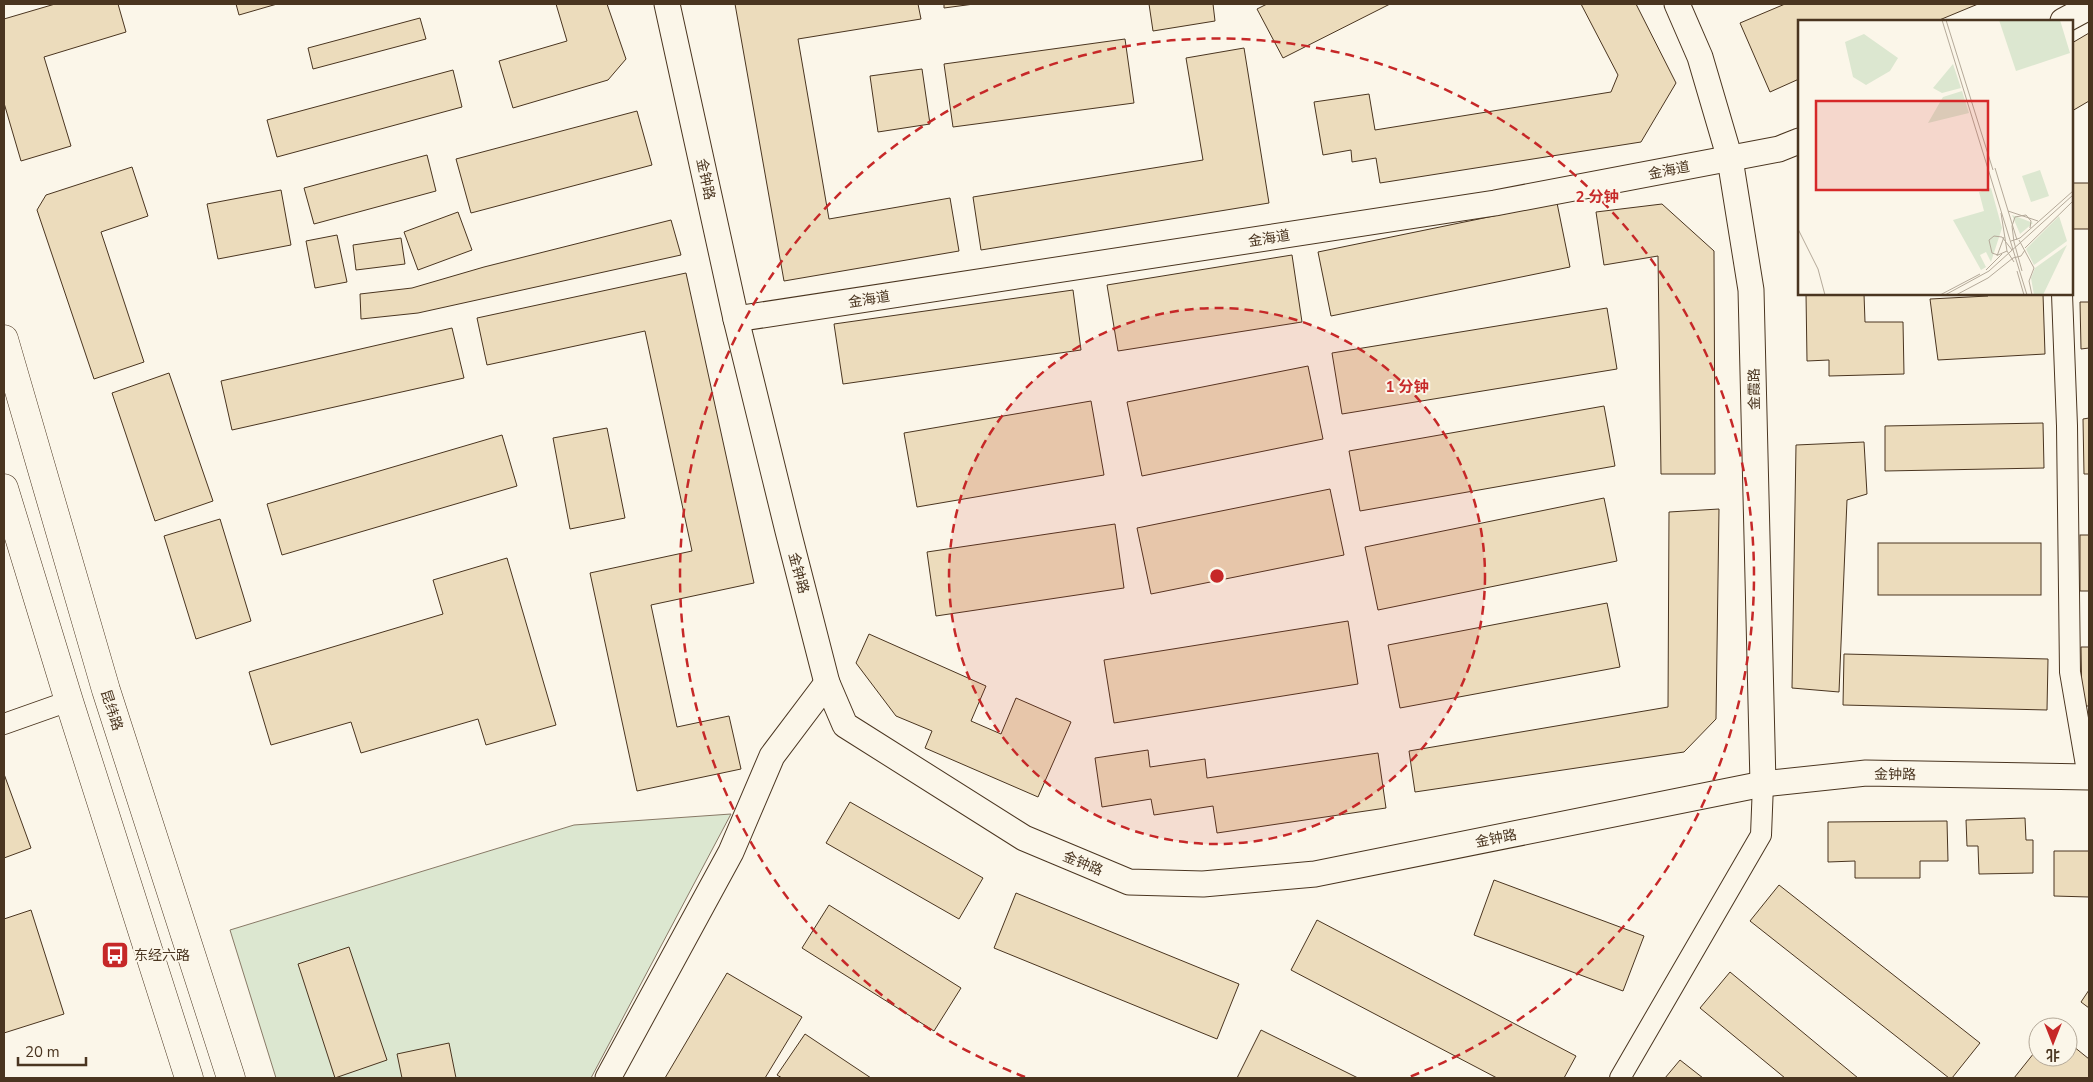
<svg xmlns="http://www.w3.org/2000/svg" width="2093" height="1082" font-family="'Nunito Sans','Noto Sans SC',sans-serif">
  <style>
    .green { fill: #dce7d0; stroke: #887966 }
    .building { fill: #ecdcbc; stroke: #4a3520 }
    .lines { fill: none; stroke-linecap: round; stroke-linejoin: round }
    .minor-casing { stroke: #4a3520; stroke-width: 22 }
    .tertiary-casing { stroke: #4a3520; stroke-width: 27 }
    .primary-casing { stroke: #4a3520; stroke-width: 29 }
    .minor { stroke: #fbf6e9; stroke-width: 20 }
    .tertiary { stroke: #fbf6e9; stroke-width: 25 }
    .primary { stroke: #fbf6e9; stroke-width: 28 }
    .ring { fill: none; stroke: #c62828; stroke-width: 2.5; stroke-dasharray: 9 6 }
    .labels { text-anchor: middle; stroke-width: 4; stroke-linejoin: round; paint-order: stroke }
    .street-label { font-size: 14px; fill: #4a3520; stroke: #fbf6e9 }
    .poi-label { font-size: 14px; fill: #4a3520; stroke: #fbf6e9; text-anchor: start }
    .inset-road { fill: none; stroke: #b4a999; stroke-width: 1 }
    .view { fill: #d62828; fill-opacity: 0.15; stroke: #d62828; stroke-width: 2.5 }
    .inset-edge { fill: none; stroke: #4a3520; stroke-width: 2.5 }
    .centre { fill: #c62828; stroke: #fbf6e9; stroke-width: 2.5 }
    .ring-label { font-size: 15px; text-anchor: middle; font-weight: bold; fill: #c62828; stroke: #fbf6e9; stroke-width: 4; stroke-linejoin: round; paint-order: stroke }
  </style>
  <rect width="100%" height="100%" fill="#fbf6e9"/>
  <path class="green" d="M731,814L591,1078H276L230,930L574,825Z"/>
  <g class="building">
    <path d="M55,4H118L126,32L44,57L71,146L21,161L4,103V19Z"/>
    <path d="M236,4H277L239,15Z"/>
    <path d="M556,4H607L626,59L608,80L513,108L499,61L567,41Z"/>
    <path d="M735,4H918L921,19L798,39L829,219L950,198L959,251L784,281Z"/>
    <path d="M944,4H974L944,8Z"/>
    <path d="M1149,4H1213L1215,21L1153,31Z"/>
    <path d="M1267,4H1390L1283,58L1257,9Z"/>
    <path d="M1581,4H1636L1676,83L1641,142L1380,183L1376,158L1352,162L1351,150L1323,155L1314,102L1369,94L1375,130L1611,92L1618,75Z"/>
    <path d="M1785,4H1978L1937,21H1799V79L1770,92L1740,23Z"/>
    <path d="M420,18L426,39L313,69L308,48Z"/>
    <path d="M2089,33V101L2072,111V43Z"/>
    <path d="M1125,39L1134,103L953,127L944,64Z"/>
    <path d="M1244,48L1269,203L981,250L973,197L1203,160L1186,58Z"/>
    <path d="M922,69L930,124L878,132L870,76Z"/>
    <path d="M453,70L462,107L277,157L267,120Z"/>
    <path d="M637,111L652,165L471,213L456,159Z"/>
    <path d="M427,155L436,191L314,224L304,188Z"/>
    <path d="M132,167L148,216L101,232L144,362L94,379L37,210L46,195Z"/>
    <rect x="2072" y="183" width="17" height="46"/>
    <path d="M281,190L291,245L218,259L207,204Z"/>
    <path d="M1557,203L1570,267L1331,316L1318,252Z"/>
    <path d="M1662,204L1714,251L1715,474H1661L1658,256L1604,265L1596,212Z"/>
    <path d="M458,212L472,250L418,270L404,232Z"/>
    <path d="M671,220L681,255L418,313L361,319L360,294L412,288L484,267Z"/>
    <path d="M337,235L347,282L315,288L306,241Z"/>
    <path d="M401,238L405,264L356,270L353,245Z"/>
    <path d="M1292,255L1302,322L1118,351L1107,285Z"/>
    <path d="M686,273L754,583L651,605L677,727L729,716L741,769L637,791L590,573L692,551L645,331L487,365L477,318Z"/>
    <path d="M1073,290L1081,350L843,384L834,324Z"/>
    <path d="M1806,294H1864L1865,322H1903L1904,374L1829,376V360L1807,361Z"/>
    <path d="M1988,294H2043L2045,354L1938,360L1930,299L1988,296Z"/>
    <path d="M2080,302H2089V348L2081,349Z"/>
    <path d="M1607,308L1617,369L1342,414L1332,353Z"/>
    <path d="M452,328L464,378L232,430L221,381Z"/>
    <path d="M1308,366L1323,439L1142,476L1127,402Z"/>
    <path d="M169,373L213,501L155,521L112,393Z"/>
    <path d="M1091,401L1104,475L917,507L904,433Z"/>
    <path d="M1604,406L1615,466L1360,511L1349,451Z"/>
    <path d="M2089,418V474H2084L2083,419Z"/>
    <path d="M2043,423L2044,468L1885,471V426Z"/>
    <path d="M607,428L625,518L570,529L553,438Z"/>
    <path d="M502,435L517,486L282,555L267,504Z"/>
    <path d="M1864,442L1867,494L1847,500L1839,692L1792,688L1796,445Z"/>
    <path d="M1330,489L1344,555L1151,594L1137,528Z"/>
    <path d="M1604,498L1617,561L1378,610L1365,547Z"/>
    <path d="M1719,509L1716,719L1684,752L1415,792L1409,751L1668,707L1669,512Z"/>
    <path d="M220,519L251,621L196,639L164,536Z"/>
    <path d="M1115,524L1124,588L936,616L927,552Z"/>
    <rect x="2080" y="535" width="9" height="56"/>
    <rect x="1878" y="543" width="163" height="52"/>
    <path d="M507,558L556,725L486,745L478,719L361,753L351,722L271,745L249,672L443,614L433,580Z"/>
    <path d="M1607,603L1620,667L1400,708L1388,645Z"/>
    <path d="M1348,621L1358,684L1114,723L1104,660Z"/>
    <path d="M869,634L986,686L971,721L1001,734L1016,698L1071,722L1038,797L925,748L932,731L896,716L856,663Z"/>
    <path d="M2081,647H2089V706H2082Z"/>
    <path d="M1844,654L2048,659L2047,710L1843,705Z"/>
    <path d="M1148,750L1150,767L1205,759L1207,778L1378,753L1386,808L1217,833L1213,806L1154,815L1151,799L1102,807L1095,758Z"/>
    <path d="M4,774L31,848L4,858Z"/>
    <path d="M850,802L983,878L959,919L826,843Z"/>
    <path d="M2025,818L2026,840H2033V873L1979,874L1978,846H1967L1966,820Z"/>
    <path d="M1947,821L1948,861H1920V878H1855V861L1828,862V822Z"/>
    <path d="M2054,851H2089V897L2054,896Z"/>
    <path d="M1494,880L1644,936L1623,991L1474,935Z"/>
    <path d="M1779,885L1980,1043L1952,1078H1949L1750,921Z"/>
    <path d="M1016,893L1239,984L1217,1039L994,948Z"/>
    <path d="M829,905L961,988L934,1031L802,948Z"/>
    <path d="M31,910L64,1014L4,1033V919Z"/>
    <path d="M1317,920L1576,1056L1564,1078H1497L1291,970Z"/>
    <path d="M349,947L387,1060L335,1078L298,964Z"/>
    <path d="M1730,972L1858,1078H1785L1700,1008Z"/>
    <path d="M727,973L802,1017L765,1078H665Z"/>
    <path d="M2089,990V1008L2081,1002Z"/>
    <path d="M1261,1030L1358,1078H1237Z"/>
    <path d="M805,1034L871,1078H782L777,1075Z"/>
    <path d="M2068,1042L2089,1059V1078H2014L2038,1048V1057H2068Z"/>
    <path d="M449,1043L456,1078H402L397,1054Z"/>
    <path d="M1680,1060L1703,1078H1665Z"/>
  </g>
  <g class="lines">
    <g class="minor-casing">
      <g id="minor">
        <path d="M2062,294L2067,426L2070,672L2088,777"/>
        <path d="M4,724L69,701"/>
        <path d="M1620,1078L1761,835L1763,784"/>
      </g>
    </g>
    <g class="tertiary-casing">
      <g id="tertiary">
        <path d="M667,4L736,319L788,531L827,683L845,725L1024,838L1129,882L1203,884L1315,874L1763,784L1866,773L2089,777"/>
        <path d="M1677,4L1700,57L1730,159L1751,290L1763,784"/>
        <path d="M2063,21L2089,7"/>
        <path d="M736,319L1495,203L1779,149L1799,141"/>
        <path d="M608,1078L731,852L772,756L827,683"/>
      </g>
    </g>
    <g class="primary-casing">
      <g id="primary">
        <path d="M4,339L106,690L231,1078"/>
        <path d="M4,488L69,701L189,1078"/>
      </g>
    </g>
    <use href="#minor" class="minor"/>
    <use href="#tertiary" class="tertiary"/>
    <use href="#primary" class="primary"/>
  </g>
  <circle cx="1217" cy="576" r="268" fill="#c62828" fill-opacity=".12"/>
  <g class="ring">
    <circle cx="1217" cy="576" r="268"/>
    <path d="M1025 1077A537 537 0 1 1 1409 1077"/>
  </g>
  <defs>
    <g id="bus-square" transform="scale(1.4375)"><rect x="-9" y="-9" width="18" height="18" rx="4" fill="#c62828" stroke="#fbf6e9"/><path d="M-5-6H5V4H4V6H2V4H-2V6H-4V4H-5ZM-3.5-4V0h7V-4ZM-3.5 1.2v1.5H-2V1.2ZM2 1.2v1.5H3.5V1.2Z" fill="#fff"/></g>
  </defs>
  <g fill-rule="evenodd">
    <use href="#bus-square" x="115" y="955"/>
  </g>
  <g class="labels">
    <g class="street-label">
      <text transform="translate(1669 170) rotate(-11)" y="5">金海道</text>
      <text transform="translate(706 179) rotate(78)" y="5">金钟路</text>
      <text transform="translate(1269 238) rotate(-9)" y="5">金海道</text>
      <text transform="translate(869 299) rotate(-9)" y="5">金海道</text>
      <text transform="translate(1754 389) rotate(-91)" y="5">金霞路</text>
      <text transform="translate(799 573) rotate(75)" y="5">金钟路</text>
      <text transform="translate(112 710) rotate(72)" y="5">昆纬路</text>
      <text transform="translate(1895 774) rotate(1)" y="5">金钟路</text>
      <text transform="translate(1496 838) rotate(-11)" y="5">金钟路</text>
      <text transform="translate(1083 863) rotate(22)" y="5">金钟路</text>
    </g>
    <g class="poi-label">
      <text x="134" y="960">东经六路</text>
    </g>
  </g>
  <g transform="translate(1798 20)">
    <rect width="275" height="275" fill="#fbf6e9"/>
    <path d="M201,0H262L272,33L218,51ZM66,14L100,38L92,51L68,65L55,57L47,22ZM155,44L163,68L144,73L135,68ZM164,71L171,93L130,103L145,77ZM242,150L251,176L233,182L224,156ZM193,168L204,208L193,242L188,232L182,235L188,247L183,250L155,200L186,191L181,172ZM214,195L225,199L235,203L222,214ZM261,196L269,221L236,245L228,229ZM269,225L245,275H236L233,258L237,248Z" fill="#dce7d0"/>
    <path class="inset-road" d="M144,0L229,275M148,0L195,150M197,148L219,220M210,191L240,201M203,193L209,231L216,242M0,209L20,249L27,275M221,220L236,248L231,261L234,275M213,221L222,218L275,171M216,222L224,251M216,222L214,206L217,197L228,195L233,201L232,208M227,228L275,181M209,231L200,235L194,233L191,220L196,216L204,217L214,230M199,236L206,217M188,250L204,234M219,251L226,275M142,275L182,254M147,275L191,251L275,175M158,275L190,258L215,238L223,236L227,230"/>
    <path class="view" d="M18,81H190V170H18Z"/>
    <rect width="275" height="275" class="inset-edge"/>
  </g>
  <circle cx="1217" cy="576" r="8" class="centre"/>
  <g class="ring-label">
    <text x="1597" y="202">2 分钟</text>
    <text x="1407" y="392">1 分钟</text>
  </g>
  <rect width="2093" height="1082" fill="none" stroke="#4a3520" stroke-width="10"/>
  <g transform="translate(2053 1042) rotate(180)"><circle r="24" fill="#fbf6e9" stroke="#b4a999"/>
  <path d="M0-4L9 19L0 12L-9 19Z" fill="#c62828"/>
  <text y="-8" font-size="14" font-weight="bold" text-anchor="middle" fill="#4a3520">北</text>
  </g>
  <path d="M18 1057v8h68v-8" fill="none" stroke="#4a3520" stroke-width="2.5"/>
  <text x="25" y="1057" font-size="15" fill="#4a3520" stroke="#fbf6e9" stroke-width="4" paint-order="stroke">20 m</text>
</svg>
